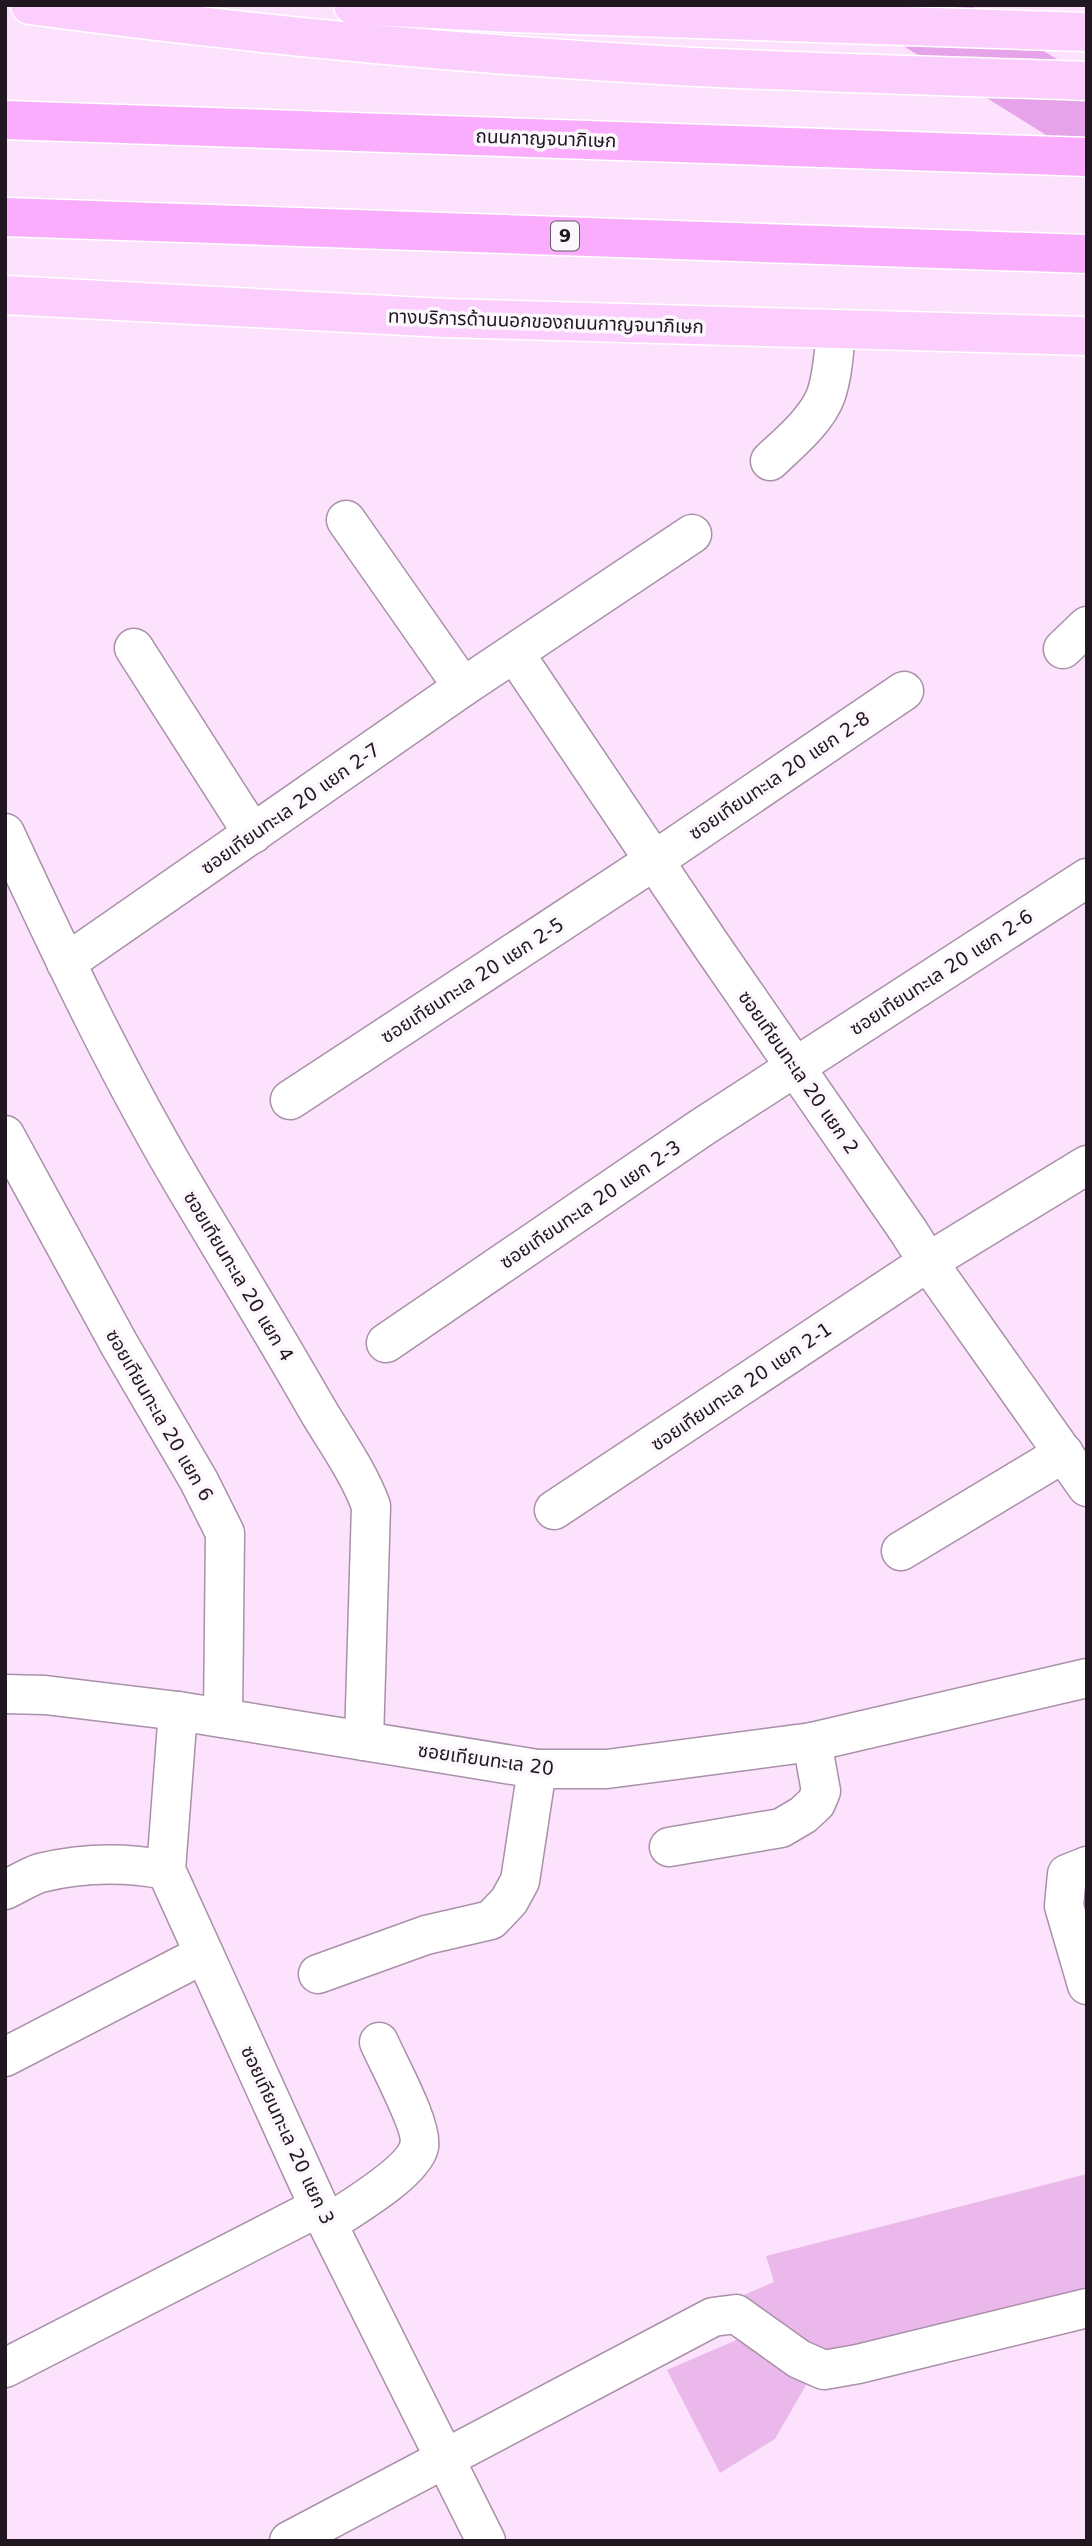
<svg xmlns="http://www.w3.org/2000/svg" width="1092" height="2546" font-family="'DejaVu Sans','Noto Sans Thai',sans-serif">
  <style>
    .green { fill: #eab8ea }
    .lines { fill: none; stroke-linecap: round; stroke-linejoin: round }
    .river { stroke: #e7a3e9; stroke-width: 70 }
    .minor-casing { stroke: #a991a9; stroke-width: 41 }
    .major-casing { stroke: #fff; stroke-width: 41 }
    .highway-casing { stroke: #fff; stroke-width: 41 }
    .minor { stroke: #fff; stroke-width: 38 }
    .major { stroke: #fccefd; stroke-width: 38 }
    .highway { stroke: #faadfc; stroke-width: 38 }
    .labels { text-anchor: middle; stroke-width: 7; stroke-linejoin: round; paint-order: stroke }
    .shield { fill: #fcf7fc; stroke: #635a63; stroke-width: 2 }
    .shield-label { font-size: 18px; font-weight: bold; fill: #211721 }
    .street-label { font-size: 19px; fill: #211721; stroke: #fcf7fc }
  </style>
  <rect width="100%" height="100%" fill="#fce2fc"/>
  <path class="green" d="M1087,2174V2291L826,2363L806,2385L775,2439L720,2473L667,2370L748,2335L732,2300L774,2282L766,2256Z"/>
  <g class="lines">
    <path class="river" d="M904,5L1077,113H1087"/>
    <g class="minor-casing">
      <g id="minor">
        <path d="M770,461C789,443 817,420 826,395C833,374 834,352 836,330"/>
        <path d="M346,520L463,687"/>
        <path d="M134,648L253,834"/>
        <path d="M1063,649L1087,626"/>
        <path d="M515,654L713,948L909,1232L928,1262L1087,1487"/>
        <path d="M5,833C63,958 122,1082 193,1200C235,1270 277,1339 317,1409C336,1441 358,1471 371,1506L364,1741"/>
        <path d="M66,963L463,687L692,534"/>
        <path d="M290,1100L655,860L904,691"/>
        <path d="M5,1135L119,1344L199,1481L225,1533L223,1718"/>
        <path d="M386,1343L701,1128L1087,878"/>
        <path d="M554,1510L928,1262L1087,1165"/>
        <path d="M901,1551L1064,1453"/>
        <path d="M5,1694L45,1695L178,1711L537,1769H607L812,1742L1087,1678"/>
        <path d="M178,1711L166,1870L319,2207L486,2541"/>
        <path d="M669,1847L781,1828L803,1815L816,1803L821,1791L812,1742"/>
        <path d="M5,1890C16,1885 28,1877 40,1873C81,1863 125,1862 166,1870"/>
        <path d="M318,1974L426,1935L491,1920L509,1901L520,1881L537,1769"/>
        <path d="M1087,1985L1064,1906L1067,1874L1087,1866"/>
        <path d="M5,2057L204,1954"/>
        <path d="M329,2223C351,2208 412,2173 419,2147C424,2128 388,2063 379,2042"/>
        <path d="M5,2368L319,2207"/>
        <path d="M289,2541L713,2317L736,2314L799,2359L824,2370L858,2364L1087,2308"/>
      </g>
    </g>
    <g class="major-casing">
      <g id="major">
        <path d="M30,5C244,34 461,54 677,66C813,73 950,76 1087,81"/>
        <path d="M353,5L512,13L1087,32"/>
        <path d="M5,295L444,318L1087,336"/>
      </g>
    </g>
    <g class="highway-casing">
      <g id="highway">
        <path d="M5,120L1087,157"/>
        <path d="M5,217L1087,254"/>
      </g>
    </g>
    <use href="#minor" class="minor"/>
    <use href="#major" class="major"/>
    <use href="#highway" class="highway"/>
  </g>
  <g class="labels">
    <rect class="shield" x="551" y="221.5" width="28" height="29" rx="5"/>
    <g class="shield-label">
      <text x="565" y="242">9</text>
    </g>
    <g class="street-label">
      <text transform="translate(546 138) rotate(2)" y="7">ถนนกาญจนาภิเษก</text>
      <text transform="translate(546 321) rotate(2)" y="7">ทางบริการด้านนอกของถนนกาญจนาภิเษก</text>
      <text transform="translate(779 775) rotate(-34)" y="7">ซอยเทียนทะเล 20 แยก 2-8</text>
      <text transform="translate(290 808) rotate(-35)" y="7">ซอยเทียนทะเล 20 แยก 2-7</text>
      <text transform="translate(941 972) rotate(-33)" y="7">ซอยเทียนทะเล 20 แยก 2-6</text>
      <text transform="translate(472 980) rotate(-33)" y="7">ซอยเทียนทะเล 20 แยก 2-5</text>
      <text transform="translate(799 1072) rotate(55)" y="7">ซอยเทียนทะเล 20 แยก 2</text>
      <text transform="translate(590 1204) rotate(-34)" y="7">ซอยเทียนทะเล 20 แยก 2-3</text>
      <text transform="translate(239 1276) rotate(59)" y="7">ซอยเทียนทะเล 20 แยก 4</text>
      <text transform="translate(741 1386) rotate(-34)" y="7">ซอยเทียนทะเล 20 แยก 2-1</text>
      <text transform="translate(160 1415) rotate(60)" y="7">ซอยเทียนทะเล 20 แยก 6</text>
      <text transform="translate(486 1759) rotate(8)" y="7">ซอยเทียนทะเล 20</text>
      <text transform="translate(288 2135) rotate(65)" y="7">ซอยเทียนทะเล 20 แยก 3</text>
    </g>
  </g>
  <rect width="1092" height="2546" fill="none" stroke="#211721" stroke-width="14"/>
</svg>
